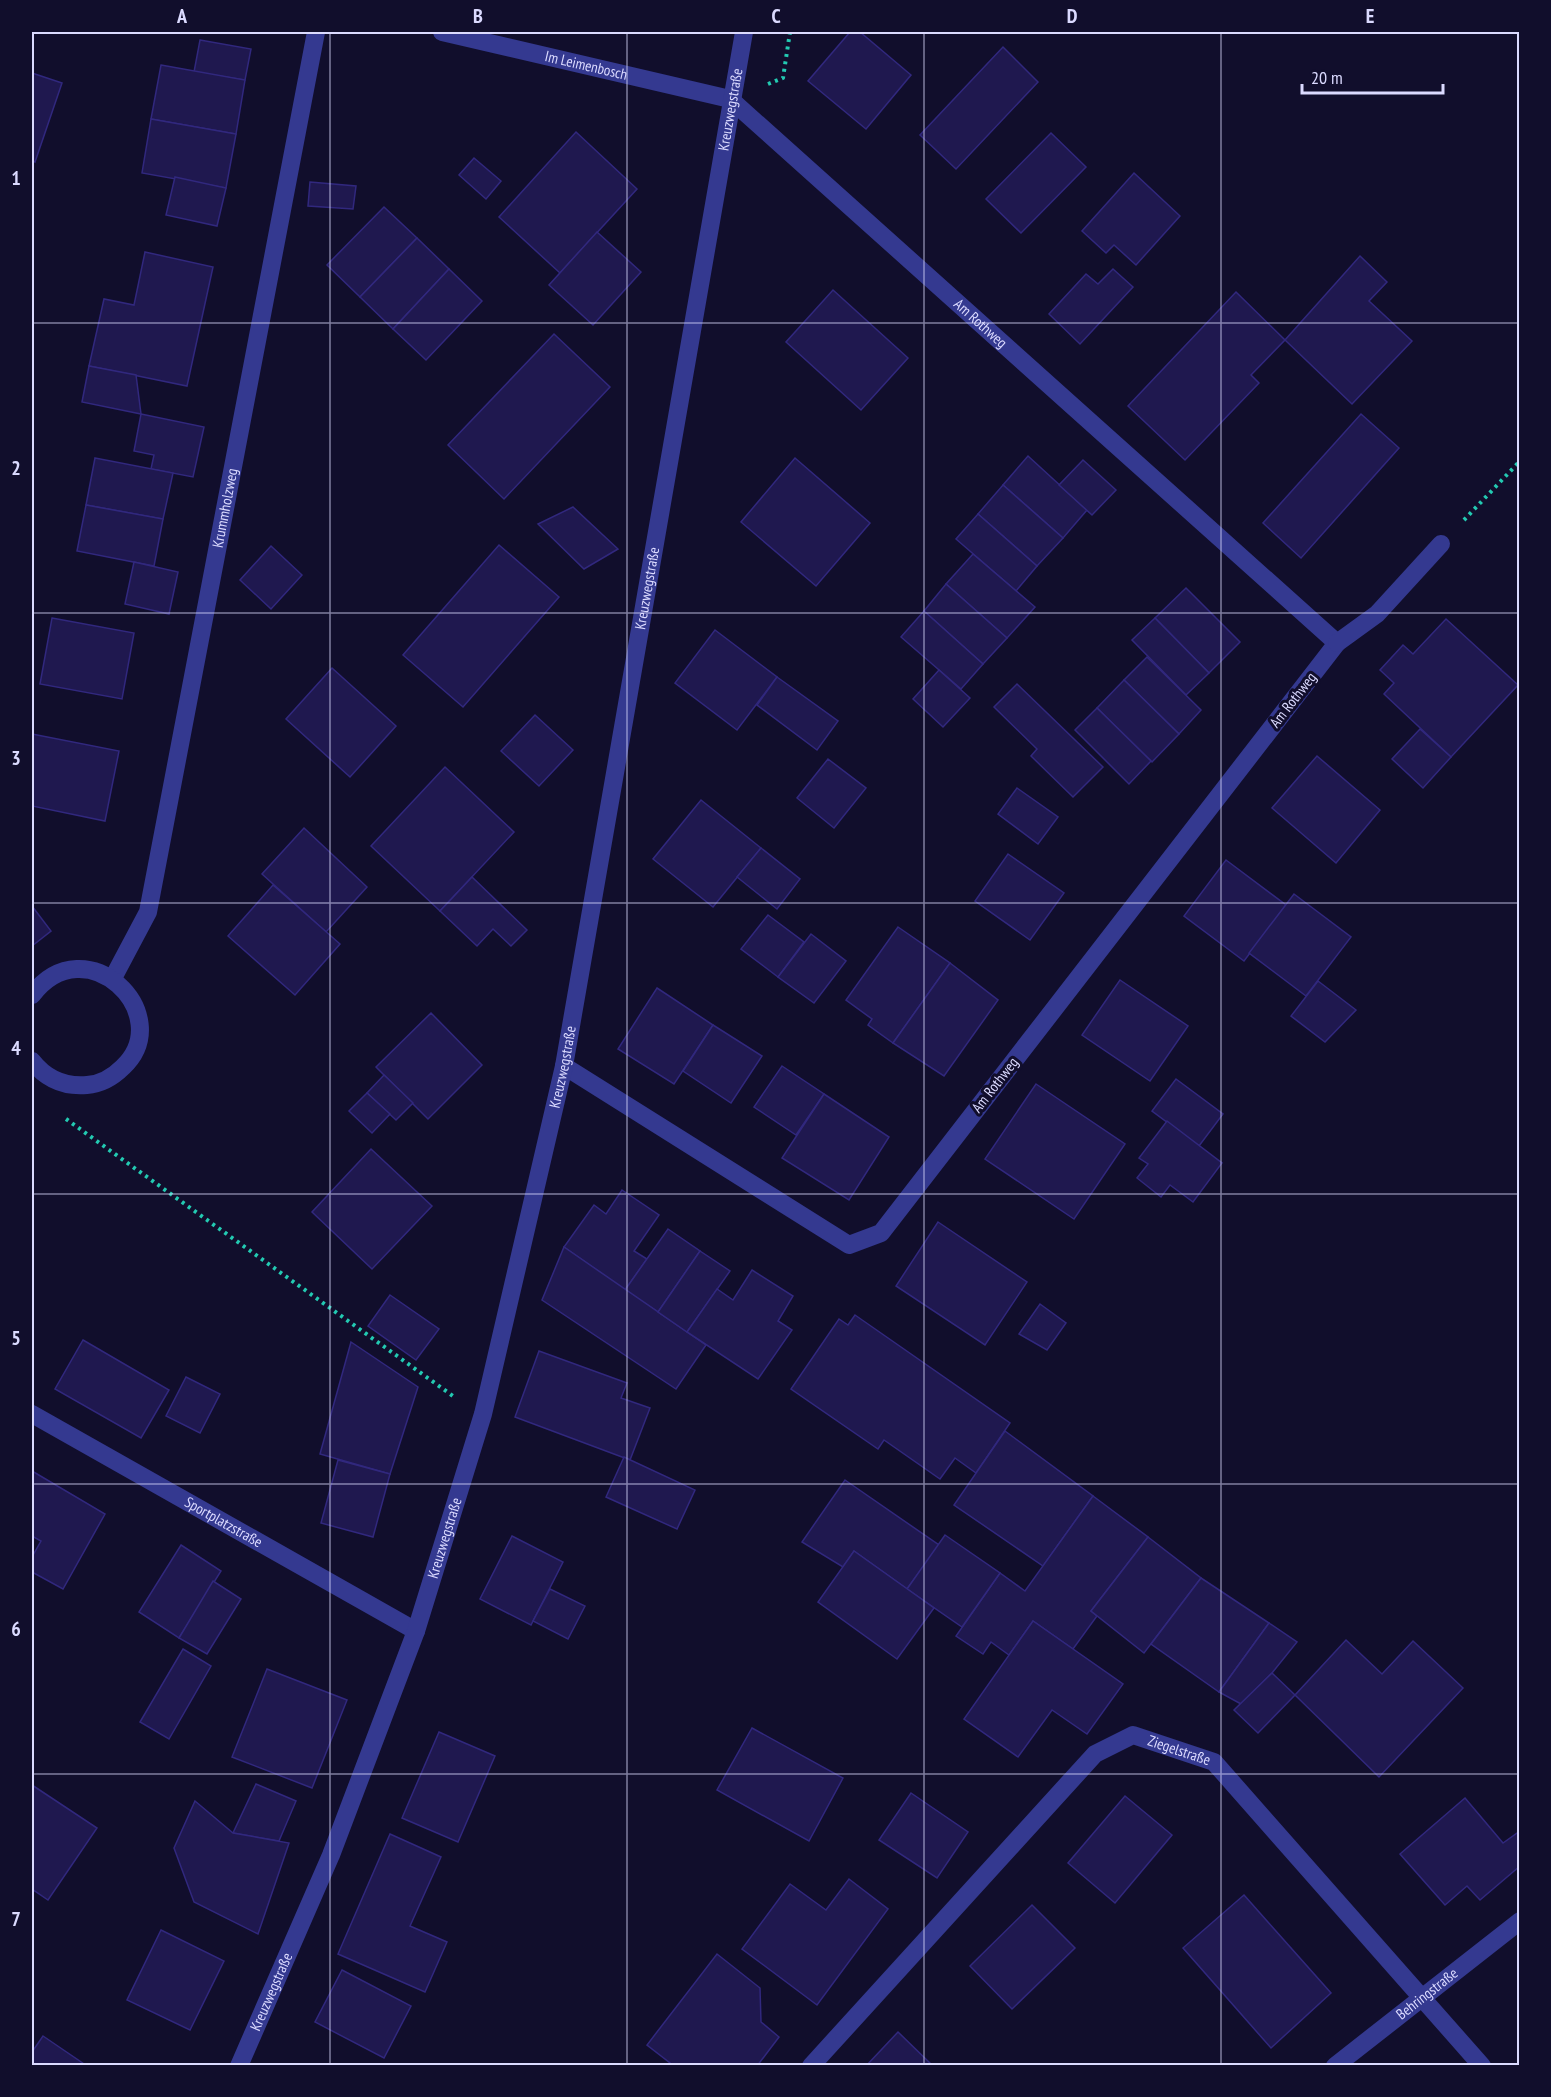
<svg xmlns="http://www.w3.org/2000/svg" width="1551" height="2097" font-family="'PT Sans Narrow',sans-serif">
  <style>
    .building { fill: #1f184f; stroke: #31287e; stroke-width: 1.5 }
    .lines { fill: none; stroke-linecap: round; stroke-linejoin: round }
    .path { stroke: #23cab2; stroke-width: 4; stroke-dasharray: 3 4.5; stroke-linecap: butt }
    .minor { stroke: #343990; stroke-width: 18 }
    .grid { fill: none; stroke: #dbdaff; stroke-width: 1.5; stroke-opacity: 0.55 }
    .labels { text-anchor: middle; stroke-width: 6; stroke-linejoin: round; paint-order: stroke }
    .street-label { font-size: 15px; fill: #dbdaff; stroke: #110e2c }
    .neatline { fill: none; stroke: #dbdaff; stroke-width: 2 }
    .grid-label { font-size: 20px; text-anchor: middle; font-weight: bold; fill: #dbdaff }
  </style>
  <rect width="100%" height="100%" fill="#110e2c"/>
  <g class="building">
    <path d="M850,32H860L911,75L866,129L808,81Z"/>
    <path d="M200,40L251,49L245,80L194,72Z"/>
    <path d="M1003,47L1038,82L956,169L920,135Z"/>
    <path d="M161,65L245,80L236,134L151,119Z"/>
    <path d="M32,73L62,83L35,162L32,160Z"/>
    <path d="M151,119L236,134L226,188L142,173Z"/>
    <path d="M576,132L637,189L560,273L499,217Z"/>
    <path d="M1051,133L1086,167L1021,233L986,199Z"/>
    <path d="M474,158L501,181L486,199L459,175Z"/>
    <path d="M1134,173L1180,216L1136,265L1114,245L1106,253L1082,231Z"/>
    <path d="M175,177L226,188L217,226L166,215Z"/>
    <path d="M310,182L356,186L353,209L308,206Z"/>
    <path d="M384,207L417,238L360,297L327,265Z"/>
    <path d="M597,232L641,272L593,325L549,285Z"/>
    <path d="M417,238L449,269L393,329L360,297Z"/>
    <path d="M145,252L213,267L187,386L89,366L104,299L134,305Z"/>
    <path d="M1360,256L1387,282L1369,301L1412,341L1352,404L1285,340Z"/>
    <path d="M449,269L482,301L426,360L393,329Z"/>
    <path d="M1113,269L1133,287L1080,344L1049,314L1086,274L1098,284Z"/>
    <path d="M833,290L908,358L861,410L786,342Z"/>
    <path d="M1236,292L1285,340L1251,375L1259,383L1185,460L1128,406Z"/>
    <path d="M554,334L610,387L504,499L448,445Z"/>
    <path d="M89,366L136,375L141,414L82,402Z"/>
    <path d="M141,414L204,427L193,477L151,469L154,455L134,451Z"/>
    <path d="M1361,414L1399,448L1301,558L1263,523Z"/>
    <path d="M1028,456L1087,510L1063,538L1003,485Z"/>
    <path d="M95,458L173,473L163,519L86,505Z"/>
    <path d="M795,458L870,523L816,586L741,522Z"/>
    <path d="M1083,460L1116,490L1092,515L1059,485Z"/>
    <path d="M1003,485L1063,538L1037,566L978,514Z"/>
    <path d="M86,505L163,519L154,566L77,551Z"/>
    <path d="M573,507L618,549L584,569L538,524Z"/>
    <path d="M978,514L1037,566L1016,591L956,539Z"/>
    <path d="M499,545L559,597L463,707L403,655Z"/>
    <path d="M271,546L302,575L271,609L240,580Z"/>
    <path d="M973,554L1035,607L1007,638L946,584Z"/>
    <path d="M134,562L178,572L169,614L125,604Z"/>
    <path d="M946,584L1007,638L983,664L924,611Z"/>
    <path d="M1186,588L1240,642L1209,673L1155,618Z"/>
    <path d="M924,611L983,664L961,689L901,637Z"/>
    <path d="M52,618L134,633L122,699L40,684Z"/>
    <path d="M1155,618L1209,673L1186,695L1132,640Z"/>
    <path d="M1446,619L1518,685L1451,757L1384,694L1394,683L1380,670L1403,645L1413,654Z"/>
    <path d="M715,630L777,677L737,730L675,683Z"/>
    <path d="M1147,657L1201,710L1179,734L1124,680Z"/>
    <path d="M332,668L396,726L350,777L286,719Z"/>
    <path d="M939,670L970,698L943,727L913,699Z"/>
    <path d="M777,677L838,721L817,750L757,705Z"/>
    <path d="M1124,680L1179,734L1152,762L1097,708Z"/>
    <path d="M1017,684L1103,767L1073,797L1031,756L1037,749L994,707Z"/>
    <path d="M1097,708L1151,761L1129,784L1075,730Z"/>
    <path d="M535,715L573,750L539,786L501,751Z"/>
    <path d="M1420,729L1451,757L1423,788L1392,759Z"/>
    <path d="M32,734L119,751L105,821L32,806Z"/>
    <path d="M1317,756L1380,810L1336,863L1272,808Z"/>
    <path d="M828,759L866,788L834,828L797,798Z"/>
    <path d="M445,767L514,832L440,911L371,846Z"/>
    <path d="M1017,788L1058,817L1038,844L998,814Z"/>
    <path d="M701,800L761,848L713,907L653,859Z"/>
    <path d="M304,828L367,887L326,932L262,874Z"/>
    <path d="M761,848L800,879L777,909L737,877Z"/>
    <path d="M1008,854L1064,893L1030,940L975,901Z"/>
    <path d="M1226,860L1286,905L1244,961L1184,916Z"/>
    <path d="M472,877L527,930L511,946L493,929L477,946L440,911Z"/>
    <path d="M273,885L340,944L295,995L228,936Z"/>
    <path d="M1294,894L1351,937L1306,996L1249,953Z"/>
    <path d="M32,906L51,931L32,946Z"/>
    <path d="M768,915L804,942L778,977L741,949Z"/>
    <path d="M898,927L950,963L893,1043L868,1025L872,1019L846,1000Z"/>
    <path d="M811,934L846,961L814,1003L778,977Z"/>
    <path d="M950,963L998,1000L944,1076L893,1043Z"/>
    <path d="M1120,980L1188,1026L1150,1081L1082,1035Z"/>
    <path d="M1318,981L1356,1010L1325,1042L1291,1016Z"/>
    <path d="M657,988L713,1025L674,1084L618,1049Z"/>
    <path d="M431,1013L482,1065L428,1119L376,1067Z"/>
    <path d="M713,1025L762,1056L731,1103L683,1071Z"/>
    <path d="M782,1066L824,1094L796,1135L754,1107Z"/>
    <path d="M384,1075L413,1103L396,1120L367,1093Z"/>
    <path d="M1176,1079L1223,1114L1199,1146L1152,1111Z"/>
    <path d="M1036,1084L1125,1144L1074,1219L985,1159Z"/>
    <path d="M367,1093L390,1114L372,1133L349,1111Z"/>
    <path d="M824,1094L889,1137L849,1200L782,1158Z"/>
    <path d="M1167,1121L1222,1163L1193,1202L1170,1185L1161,1197L1137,1178L1148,1164L1139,1158Z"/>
    <path d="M371,1149L432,1206L372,1269L312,1212Z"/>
    <path d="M622,1190L659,1215L634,1251L647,1259L625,1290L564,1247L594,1205L606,1214Z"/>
    <path d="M938,1222L1027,1282L985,1345L896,1286Z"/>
    <path d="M668,1229L700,1251L658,1312L625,1290Z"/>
    <path d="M564,1247L706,1345L676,1389L542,1300Z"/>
    <path d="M700,1251L730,1271L687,1332L658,1312Z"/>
    <path d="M752,1270L793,1296L778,1321L792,1330L758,1379L687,1332L717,1289L733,1300Z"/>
    <path d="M390,1295L439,1329L416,1360L368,1326Z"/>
    <path d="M1040,1304L1066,1323L1047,1350L1019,1334Z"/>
    <path d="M855,1315L1010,1423L976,1473L955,1458L940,1479L884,1440L878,1449L791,1389L839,1319L848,1325Z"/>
    <path d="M83,1340L169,1390L141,1438L55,1389Z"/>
    <path d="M351,1342L418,1387L390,1474L320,1454Z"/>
    <path d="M539,1351L627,1383L621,1398L650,1408L630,1460L515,1417Z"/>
    <path d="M186,1377L220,1394L200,1433L166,1416Z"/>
    <path d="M1005,1431L1093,1496L1043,1566L954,1505Z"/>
    <path d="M624,1457L695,1490L677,1529L606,1497Z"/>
    <path d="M338,1460L390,1474L373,1537L321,1523Z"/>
    <path d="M32,1471L105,1514L63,1589L32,1572V1557L41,1541L32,1536Z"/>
    <path d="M845,1480L939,1545L907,1589L854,1551L843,1567L802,1542Z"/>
    <path d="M1093,1496L1148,1537L1091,1611L1097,1616L1073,1649L1033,1621L1009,1655L991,1642L983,1654L956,1636L1000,1573L1025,1591Z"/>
    <path d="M945,1535L1000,1573L962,1627L907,1589Z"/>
    <path d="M512,1536L563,1562L531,1625L480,1599Z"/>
    <path d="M1148,1537L1201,1578L1144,1653L1091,1611Z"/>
    <path d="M181,1545L221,1571L179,1638L139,1612Z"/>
    <path d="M854,1551L934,1608L897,1659L818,1602Z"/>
    <path d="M1201,1578L1269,1623L1219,1692L1151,1644Z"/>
    <path d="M213,1581L241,1599L207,1654L179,1638Z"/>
    <path d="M550,1589L585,1606L568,1639L533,1621Z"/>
    <path d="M1033,1621L1123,1684L1087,1734L1052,1710L1018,1757L964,1719Z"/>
    <path d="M1269,1623L1297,1642L1272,1673L1241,1704L1219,1692Z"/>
    <path d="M1346,1640L1382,1674L1413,1641L1463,1688L1379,1777L1295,1695Z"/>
    <path d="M183,1649L211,1666L169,1739L140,1722Z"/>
    <path d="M267,1669L347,1700L312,1788L232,1757Z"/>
    <path d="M1272,1673L1295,1695L1258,1733L1234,1710Z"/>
    <path d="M752,1728L843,1778L809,1841L717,1790Z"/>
    <path d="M439,1732L495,1756L458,1842L402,1818Z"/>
    <path d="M256,1784L296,1801L279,1841L233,1833Z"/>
    <path d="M32,1785L97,1828L48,1900L32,1889Z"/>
    <path d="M911,1793L968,1832L937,1878L879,1840Z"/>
    <path d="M1125,1796L1172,1835L1115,1903L1068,1863Z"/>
    <path d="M1465,1798L1503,1843L1520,1831V1866L1480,1900L1467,1886L1445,1905L1400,1854Z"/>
    <path d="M195,1801L233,1833L289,1843L258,1934L194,1902L174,1848Z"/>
    <path d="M390,1834L441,1857L410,1926L447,1942L425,1992L338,1954Z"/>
    <path d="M849,1879L888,1909L817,2005L742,1949L790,1884L826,1910Z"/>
    <path d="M1244,1895L1331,1993L1271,2048L1183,1948Z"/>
    <path d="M1032,1905L1075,1948L1012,2009L970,1966Z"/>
    <path d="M161,1930L224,1961L190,2030L127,2000Z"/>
    <path d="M717,1954L760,1988L761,2022L779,2037L757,2066H674L647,2045Z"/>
    <path d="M342,1970L411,2006L384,2058L315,2022Z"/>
    <path d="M898,2032L933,2066H866Z"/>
    <path d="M43,2036L87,2066H32V2052Z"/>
  </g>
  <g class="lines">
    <g class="path">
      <path d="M768,84L783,78L790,32"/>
      <path d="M1464,520L1520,461"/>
      <path d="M66,1119L453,1396"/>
    </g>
    <g class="minor">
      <path id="s1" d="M442,32L730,99L1337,643L881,1233L849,1245L564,1066"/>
      <path d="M1337,643L1377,614L1441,544"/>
      <path id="s2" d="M113,978L148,912L316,32"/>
      <path d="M32,995C86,924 178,1015 123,1067C113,1077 102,1084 87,1085C64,1087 46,1079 32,1061"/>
      <path id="s3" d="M32,1414L416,1631"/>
      <path id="s4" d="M239,2066L331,1855L416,1631L483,1414L564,1066L744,32"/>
      <path id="s5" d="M811,2066L1095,1754L1133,1735L1214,1762L1482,2066"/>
      <path id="s6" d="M1335,2066L1520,1921"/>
    </g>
  </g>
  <path class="grid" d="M330,32V2066M627,32V2066M924,32V2066M1221,32V2066M32,323H1520M32,613H1520M32,903H1520M32,1194H1520M32,1484H1520M32,1774H1520"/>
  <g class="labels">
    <g class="street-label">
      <text dy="5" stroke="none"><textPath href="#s1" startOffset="148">Im Leimenbosch</textPath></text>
      <text dy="5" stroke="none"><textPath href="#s4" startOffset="2025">Kreuzwegstraße</textPath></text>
      <text dy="5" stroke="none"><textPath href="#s1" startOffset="632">Am Rothweg</textPath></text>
      <text dy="5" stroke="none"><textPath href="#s2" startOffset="486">Krummholzweg</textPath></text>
      <text dy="5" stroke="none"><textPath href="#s4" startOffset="1539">Kreuzwegstraße</textPath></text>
      <text transform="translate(1293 700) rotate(-52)" y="5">Am Rothweg</text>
      <text dy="5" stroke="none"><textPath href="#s4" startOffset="1053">Kreuzwegstraße</textPath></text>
      <text transform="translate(995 1085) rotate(-52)" y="5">Am Rothweg</text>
      <text dy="5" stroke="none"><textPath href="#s3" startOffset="220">Sportplatzstraße</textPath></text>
      <text dy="5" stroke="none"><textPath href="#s4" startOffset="567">Kreuzwegstraße</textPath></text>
      <text dy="5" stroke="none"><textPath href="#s5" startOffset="513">Ziegelstraße</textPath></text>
      <text dy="5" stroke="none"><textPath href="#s4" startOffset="81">Kreuzwegstraße</textPath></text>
      <text dy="5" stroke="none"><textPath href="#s6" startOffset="117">Behringstraße</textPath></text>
    </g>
  </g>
  <rect width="1551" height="2097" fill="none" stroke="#110e2c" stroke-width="66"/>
  <path d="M1302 84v9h141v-9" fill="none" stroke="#dbdaff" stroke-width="3"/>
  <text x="1311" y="84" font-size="18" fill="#dbdaff" stroke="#110e2c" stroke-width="4.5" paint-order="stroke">20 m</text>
  <rect x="33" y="33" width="1485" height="2031" class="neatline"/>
  <g class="grid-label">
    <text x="182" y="23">A</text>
    <text x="478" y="23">B</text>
    <text x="776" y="23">C</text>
    <text x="1072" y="23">D</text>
    <text x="1370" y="23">E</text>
    <text x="16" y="185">1</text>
    <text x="16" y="475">2</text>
    <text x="16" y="765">3</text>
    <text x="16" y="1055">4</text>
    <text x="16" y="1345">5</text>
    <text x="16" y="1636">6</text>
    <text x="16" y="1926">7</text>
  </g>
</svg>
